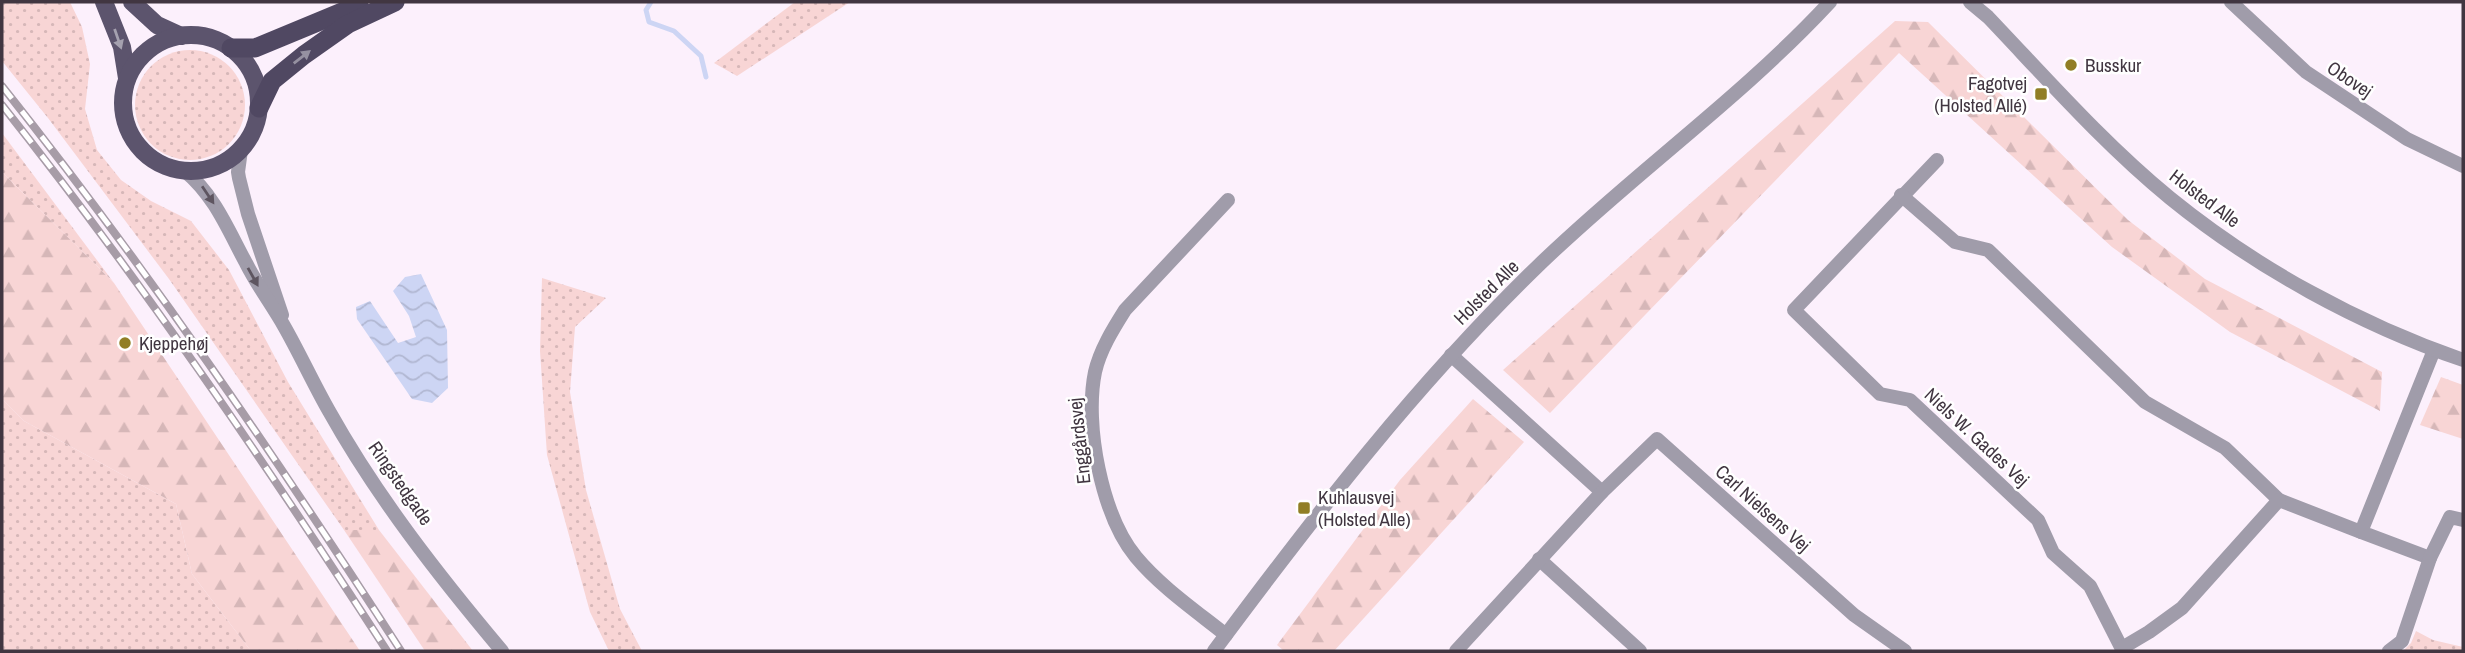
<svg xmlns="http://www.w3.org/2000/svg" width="2465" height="653" font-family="'Archivo Narrow',sans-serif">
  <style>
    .grass { fill: url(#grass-dots) }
    .forest { fill: url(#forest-firs) }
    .water { fill: url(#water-waves) }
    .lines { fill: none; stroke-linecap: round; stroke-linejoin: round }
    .stream { stroke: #cdd5f4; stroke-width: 5 }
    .minor { stroke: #a09caa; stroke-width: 14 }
    .tertiary { stroke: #a09caa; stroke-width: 14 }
    .primary { stroke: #5c546d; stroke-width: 18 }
    .trunk { stroke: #504862; stroke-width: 19 }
    .rail-casing { stroke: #a79ca7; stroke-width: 8 }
    .rail { stroke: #fff; stroke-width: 5; stroke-dasharray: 16; stroke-linecap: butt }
    .oneway { fill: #a5a1af }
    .oneway2 { fill: #9691a1 }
    .oneway3 { fill: #5e5560 }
    .poi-dot { fill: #917e25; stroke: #fff; stroke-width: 2.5 }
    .labels { text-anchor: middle; stroke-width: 5; stroke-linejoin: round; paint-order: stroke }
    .poi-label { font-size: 19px; fill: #413641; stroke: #fff; text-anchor: start }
    .street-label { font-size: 19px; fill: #413641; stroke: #fff }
  </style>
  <defs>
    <pattern id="grass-dots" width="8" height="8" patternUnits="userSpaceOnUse" patternTransform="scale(1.75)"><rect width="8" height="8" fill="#f8d5d5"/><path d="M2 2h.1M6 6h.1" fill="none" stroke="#d6b7b8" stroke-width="1.8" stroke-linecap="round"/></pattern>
    <pattern id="forest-firs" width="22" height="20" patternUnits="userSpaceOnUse" patternTransform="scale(1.75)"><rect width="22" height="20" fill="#f8d5d5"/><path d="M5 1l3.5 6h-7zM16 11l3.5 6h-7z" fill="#d6b7b8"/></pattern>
    <pattern id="water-waves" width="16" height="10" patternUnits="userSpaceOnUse" patternTransform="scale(1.75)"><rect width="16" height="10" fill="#cdd5f4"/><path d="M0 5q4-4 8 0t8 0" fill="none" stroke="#b1b7d2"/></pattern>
  </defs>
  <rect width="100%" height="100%" fill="#fcf0fc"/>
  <g class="grass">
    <path d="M2,2H70L82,27L90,64L85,109L97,150L121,180L151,201L191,221L229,270L288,382L379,530H344L169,279L48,118L2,61Z"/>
    <path d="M795,2H850L737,76L714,63Z"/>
    <circle cx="190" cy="105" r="55"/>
    <path d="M2,133L114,283L2,172Z"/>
    <path d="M542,278L606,298L575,327L570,392L586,490L620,609L642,651H609L590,612L547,455L540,351Z"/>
    <path d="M2,399L24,421L176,504L192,574L251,651H2Z"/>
    <path d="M2416,631L2433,640L2463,647V651H2403L2411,643Z"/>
  </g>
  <g class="forest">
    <path d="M1895,21L1928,22L2128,220L2205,279L2382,372L2380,411L2230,332L2112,247L1899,53L1550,413L1503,370Z"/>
    <path d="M2,172L114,283L360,651H251L192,574L176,504L24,421L2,399Z"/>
    <path d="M2441,377L2463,385V439L2420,425Z"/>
    <path d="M1473,399L1524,442L1334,651H1284L1277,645L1400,480Z"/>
    <path d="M344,530H379L473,651H425Z"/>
  </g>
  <path class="water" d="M421,274L447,330L448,388L432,403L412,399L357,319L356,307L370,301L398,343L416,337L409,316L393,291L405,277Z"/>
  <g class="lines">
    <path class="stream" d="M651,2L646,10L649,22L674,31L701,56L706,77"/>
    <g class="minor">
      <path d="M2231,2L2306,72L2407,139L2463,166"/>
      <path d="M1937,160L1794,310L1880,394L1910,400L2038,520L2053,553L2090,586L2123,651"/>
      <path d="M1901,195L1955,242L1988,250L2145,402L2225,448L2279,500L2361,532"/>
      <path d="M1451,355L1602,492"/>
      <path d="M2430,558L2361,532L2434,350"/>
      <path d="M1539,559L1640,651"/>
      <path d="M1226,635C1196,611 1161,587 1136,557C1102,516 1084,425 1095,372C1100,350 1113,329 1125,310L1228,200"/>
      <path d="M2122,648L2149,632L2182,608L2279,500"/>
      <path d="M1456,651L1602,492L1657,439L1854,615L1905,651"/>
      <path d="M2389,651L2402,641L2430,558L2450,517L2463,520"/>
    </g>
    <g class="tertiary">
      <path d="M1970,2L1988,17C2047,79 2104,144 2170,198C2256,268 2359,324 2463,360"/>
      <path d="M241,150L238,172L239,178L248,214L282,315"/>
      <path d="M185,171C215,196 228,230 246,263C257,285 272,305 284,326C300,354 313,383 329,411C377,497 439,576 502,651"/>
      <path d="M1214,651C1315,515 1418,382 1540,264C1634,173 1741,98 1830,2"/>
    </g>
    <g class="primary">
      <path d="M104,2L122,47L127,78"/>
      <path d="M132,2L157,25L181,36"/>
      <circle cx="191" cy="103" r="68"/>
    </g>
    <g class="trunk">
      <path d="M231,48H255L359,5"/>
      <path d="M259,108L272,81L304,55L348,24L395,2"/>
    </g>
    <g class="rail-casing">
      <g id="rail">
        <path d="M2,86C146,267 276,457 401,651"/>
        <path d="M2,105C141,280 266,464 387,651"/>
      </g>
    </g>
    <use href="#rail" class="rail"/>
  </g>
  <defs><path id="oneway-solid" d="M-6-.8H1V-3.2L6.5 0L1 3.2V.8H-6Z" transform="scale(1.75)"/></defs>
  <use class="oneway" href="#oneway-solid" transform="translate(118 39) rotate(71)"/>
  <use class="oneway2" href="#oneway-solid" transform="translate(302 57) rotate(-38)"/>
  <g class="oneway3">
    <use href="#oneway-solid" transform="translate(208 195) rotate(56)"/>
    <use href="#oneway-solid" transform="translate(253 277) rotate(61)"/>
  </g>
  <g class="poi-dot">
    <circle cx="2071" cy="65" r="7"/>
    <rect x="2034" y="87" width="14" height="14" rx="3.5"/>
    <circle cx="125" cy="343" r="7"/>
    <rect x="1297" y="501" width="14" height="14" rx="3.5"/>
  </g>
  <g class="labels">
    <g class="poi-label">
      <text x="2085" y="72">Busskur</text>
      <text x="2027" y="90" text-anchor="end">Fagotvej<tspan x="2027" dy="22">(Holsted Allé)</tspan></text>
      <text x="139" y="350">Kjeppehøj</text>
      <text x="1318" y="504">Kuhlausvej<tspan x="1318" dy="22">(Holsted Alle)</tspan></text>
    </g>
    <g class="street-label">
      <text transform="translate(2350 79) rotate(34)" y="7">Obovej</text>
      <text transform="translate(2205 198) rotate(37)" y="7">Holsted Alle</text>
      <text transform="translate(1486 292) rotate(-45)" y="7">Holsted Alle</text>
      <text transform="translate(1977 437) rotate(43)" y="7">Niels W. Gades Vej</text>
      <text transform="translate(1079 441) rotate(-96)" y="7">Enggårdsvej</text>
      <text transform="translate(401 483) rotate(55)" y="7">Ringstedgade</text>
      <text transform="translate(1763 508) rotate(42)" y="7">Carl Nielsens Vej</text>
    </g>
  </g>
  <rect width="2465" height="653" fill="none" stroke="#413641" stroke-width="7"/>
</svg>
